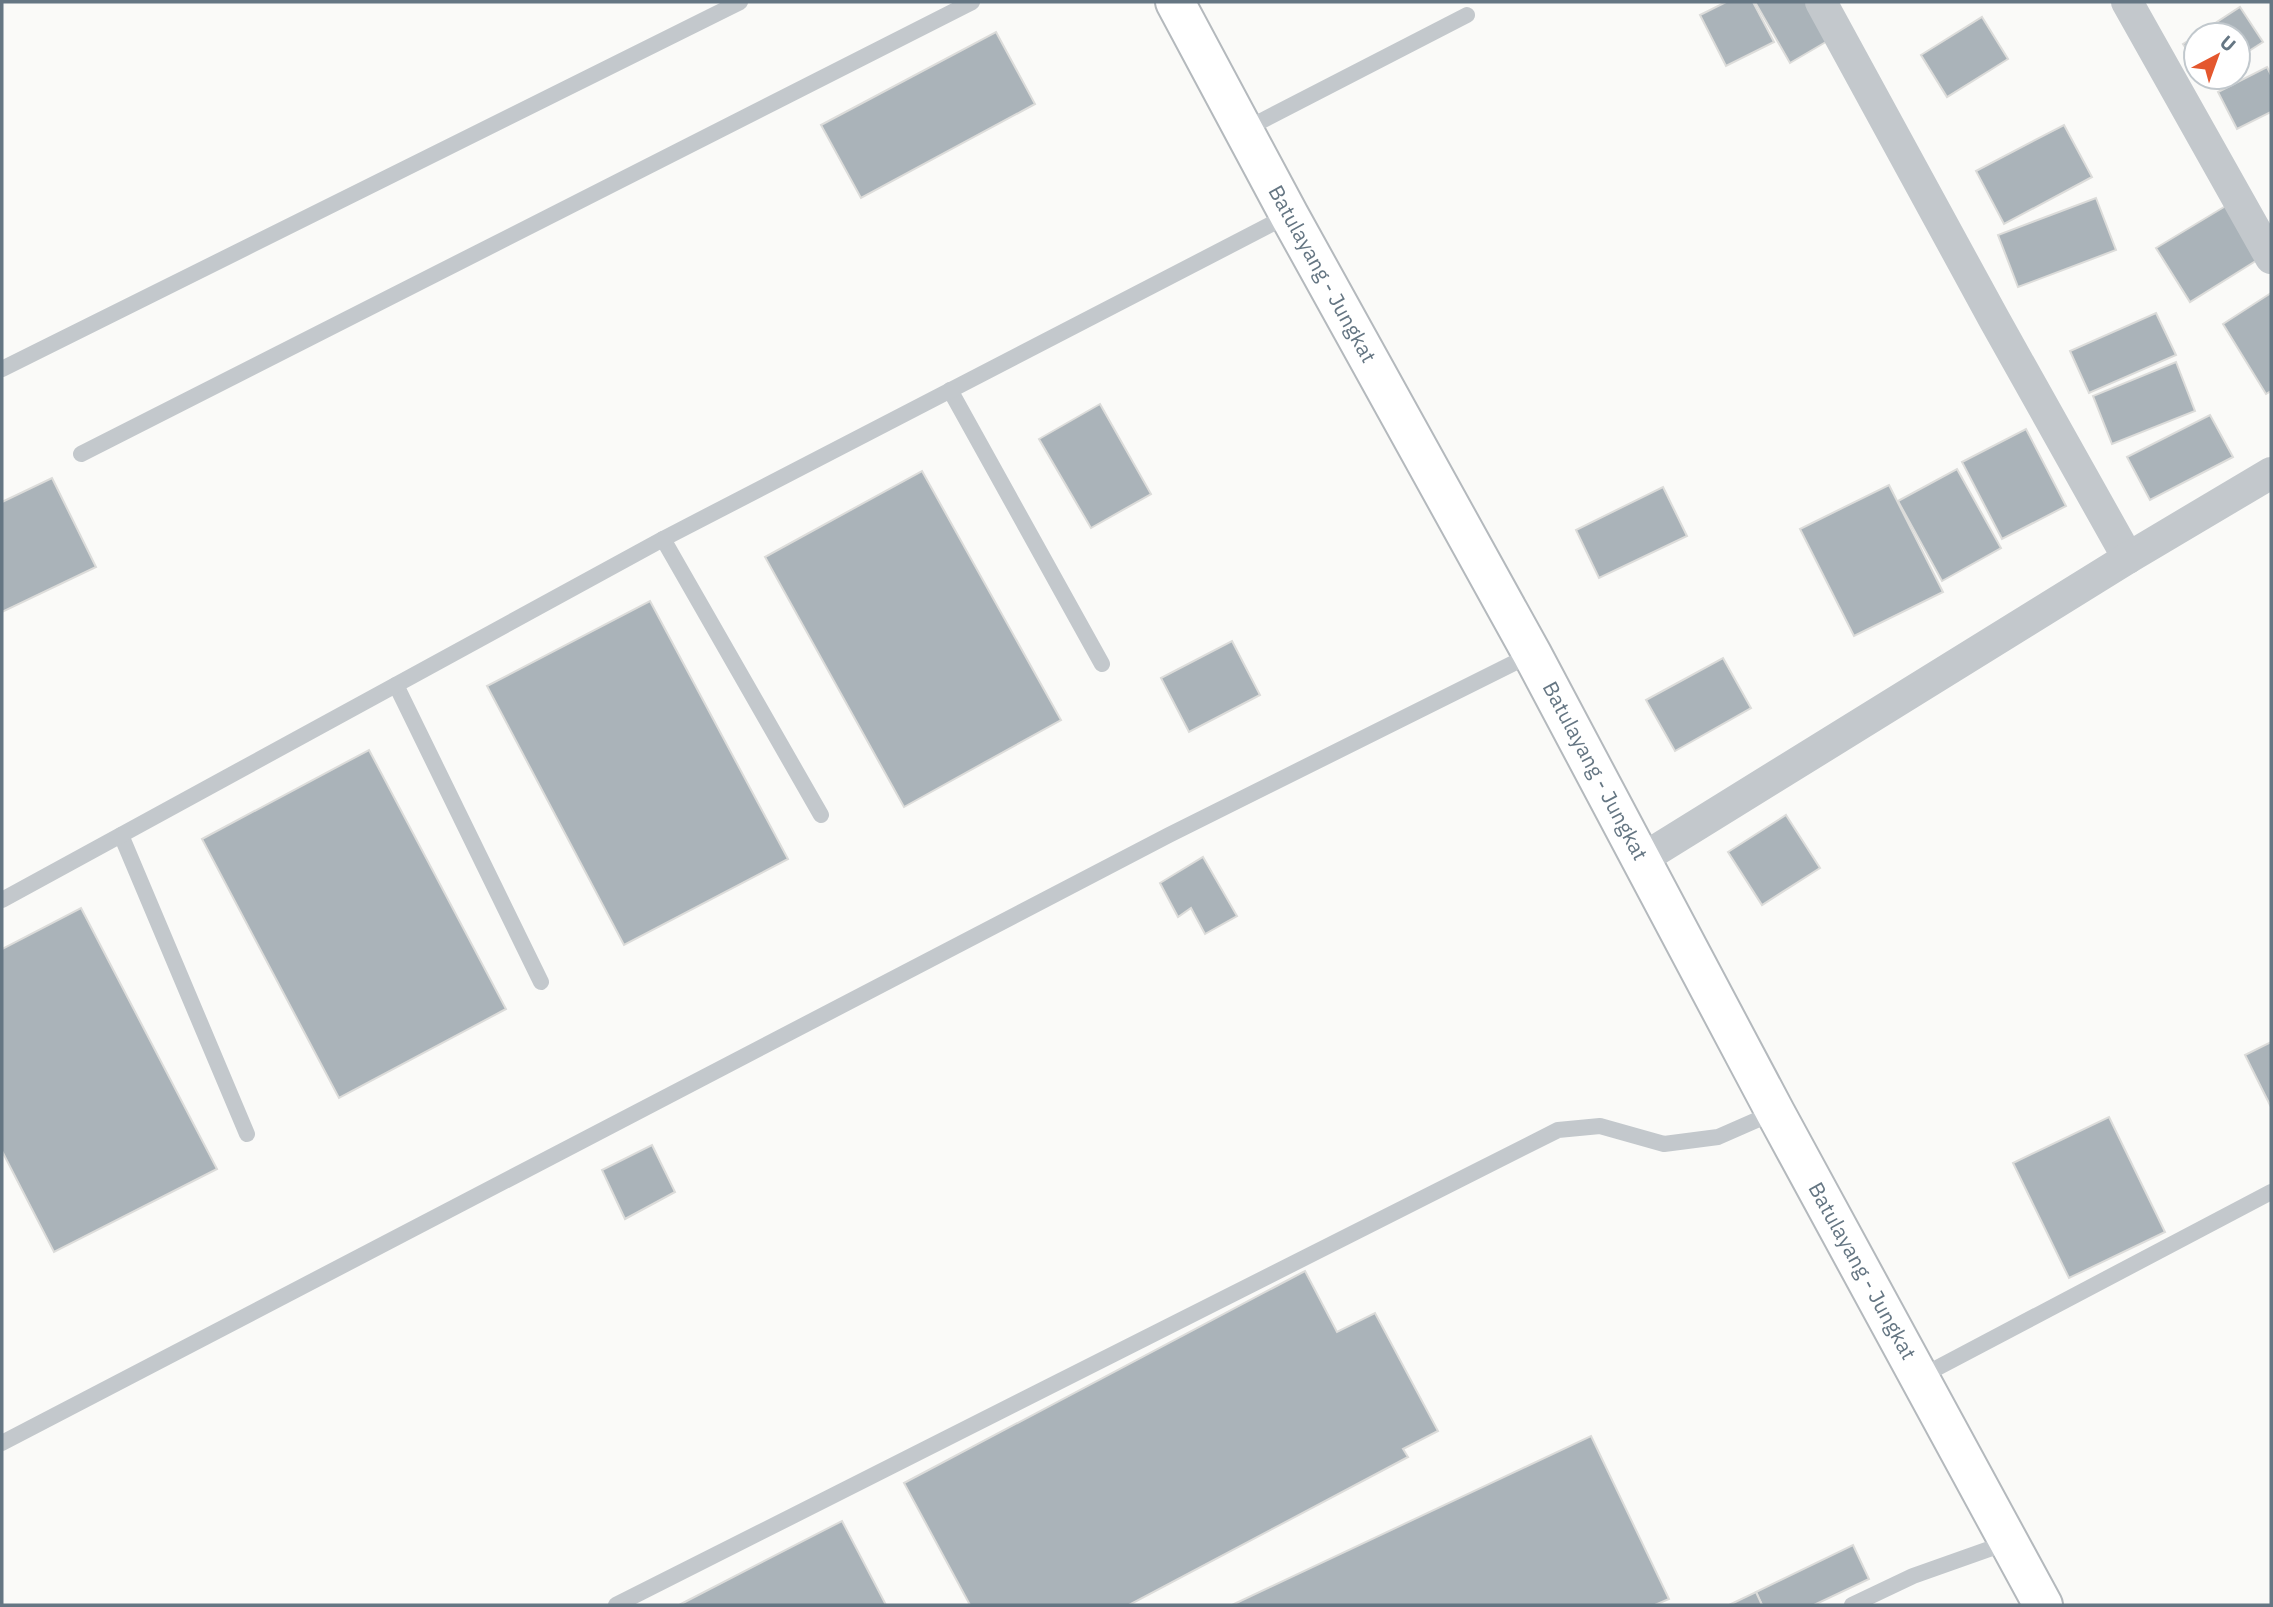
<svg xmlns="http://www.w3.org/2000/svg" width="2273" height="1607" font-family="'IBM Plex Sans',sans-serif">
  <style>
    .building { fill: #aab3b9; stroke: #dcdcda; stroke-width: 2 }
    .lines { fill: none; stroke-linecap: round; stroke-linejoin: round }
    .trunk-casing { stroke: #b4b9bd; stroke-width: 42 }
    .service { stroke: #c3c8cc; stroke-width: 16 }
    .minor { stroke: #c3c8cc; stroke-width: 32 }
    .trunk { stroke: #fff; stroke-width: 38 }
    .labels { text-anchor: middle; stroke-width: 7; stroke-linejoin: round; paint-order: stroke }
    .street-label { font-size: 21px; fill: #657683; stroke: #fff }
  </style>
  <rect width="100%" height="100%" fill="#fafaf8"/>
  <g class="building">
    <path d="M1726,2H1753L1774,42L1726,66L1700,15Z"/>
    <path d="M1755,2H1816L1836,36L1790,63Z"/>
    <path d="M2240,7L2263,42L2238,58V35H2197Z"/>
    <path d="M1982,17L2008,59L1947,97L1921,55Z"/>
    <path d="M996,32L1035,104L861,198L821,125Z"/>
    <path d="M2196,36V63L2183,44Z"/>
    <path d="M2267,67L2271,75V112L2237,129L2218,92Z"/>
    <path d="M2064,125L2092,177L2004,224L1976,171Z"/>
    <path d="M2096,198L2116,250L2018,287L1998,235Z"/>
    <path d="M2229,204L2262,257L2190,302L2156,248Z"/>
    <path d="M2271,293V391L2266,394L2223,324Z"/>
    <path d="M2156,313L2176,355L2089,393L2070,351Z"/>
    <path d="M2176,362L2195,411L2112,444L2093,396Z"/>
    <path d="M1100,404L1151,494L1091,528L1039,439Z"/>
    <path d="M2210,415L2233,457L2150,500L2127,457Z"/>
    <path d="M2026,429L2066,506L2002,539L1962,462Z"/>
    <path d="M1957,469L2001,548L1942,581L1898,501Z"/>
    <path d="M922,471L1061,720L904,807L765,557Z"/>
    <path d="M52,478L96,567L2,612V502Z"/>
    <path d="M1889,485L1943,592L1854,636L1800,529Z"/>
    <path d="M1663,487L1687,536L1599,578L1576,530Z"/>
    <path d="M650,601L788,859L624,945L487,686Z"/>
    <path d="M1232,641L1260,695L1189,732L1161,678Z"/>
    <path d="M1723,658L1751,708L1675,751L1646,700Z"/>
    <path d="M369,750L506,1009L339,1098L202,839Z"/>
    <path d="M1786,815L1820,868L1762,905L1728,852Z"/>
    <path d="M1203,857L1237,916L1205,934L1191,908L1178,917L1160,883Z"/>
    <path d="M81,908L217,1169L54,1252L2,1151V949Z"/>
    <path d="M2271,1042V1107L2245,1055Z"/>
    <path d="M2109,1117L2165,1232L2069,1278L2013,1163Z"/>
    <path d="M652,1145L675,1192L625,1219L602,1170Z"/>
    <path d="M1305,1271L1337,1332L1375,1313L1438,1431L1403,1449L1408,1457L1129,1605H970L904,1483Z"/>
    <path d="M1591,1436L1669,1599L1655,1605H1232Z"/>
    <path d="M842,1521L886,1605H679Z"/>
    <path d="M1853,1545L1869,1579L1814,1605H1762L1756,1592Z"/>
    <path d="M1756,1592L1762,1605H1729Z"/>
  </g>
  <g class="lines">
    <g class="trunk-casing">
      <path id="trunk" d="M1175,2L1289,215L1532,654L1775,1112L2043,1605"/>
    </g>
    <g class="service">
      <path d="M1244,130L1467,15"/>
      <path d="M2,369L740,2"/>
      <path d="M950,390L1102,664"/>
      <path d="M81,454L972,2"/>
      <path d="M663,539L821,815"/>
      <path d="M396,685L541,982"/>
      <path d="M121,835L247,1134"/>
      <path d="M2,900L663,539L1289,215"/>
      <path d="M1920,1377L2271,1192"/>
      <path d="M2,1443L1169,835L1532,654"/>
      <path d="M616,1605L1558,1130L1600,1126L1664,1144L1718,1137L1775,1112"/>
      <path d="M1852,1605L1913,1576L2009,1542"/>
    </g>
    <g class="minor">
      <path d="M1821,2L1994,319L2128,558"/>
      <path d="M2127,2L2271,258"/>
      <path d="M1642,859L2128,558L2271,473"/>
    </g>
    <use href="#trunk" class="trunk"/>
  </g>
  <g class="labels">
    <g class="street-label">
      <text transform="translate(1322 274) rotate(61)" y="7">Batulayang - Jungkat</text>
      <text transform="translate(1595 771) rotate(62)" y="7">Batulayang - Jungkat</text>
      <text transform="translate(1862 1271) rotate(61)" y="7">Batulayang - Jungkat</text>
    </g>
  </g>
  <rect width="2273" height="1607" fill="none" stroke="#657683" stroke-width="7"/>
  <g transform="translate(2217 56) rotate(41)"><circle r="33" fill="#ffffff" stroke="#c1c8cd" stroke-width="2"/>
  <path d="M0-5L12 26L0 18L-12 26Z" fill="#e4572e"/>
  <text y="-10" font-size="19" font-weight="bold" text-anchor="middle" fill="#657683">U</text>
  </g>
</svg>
